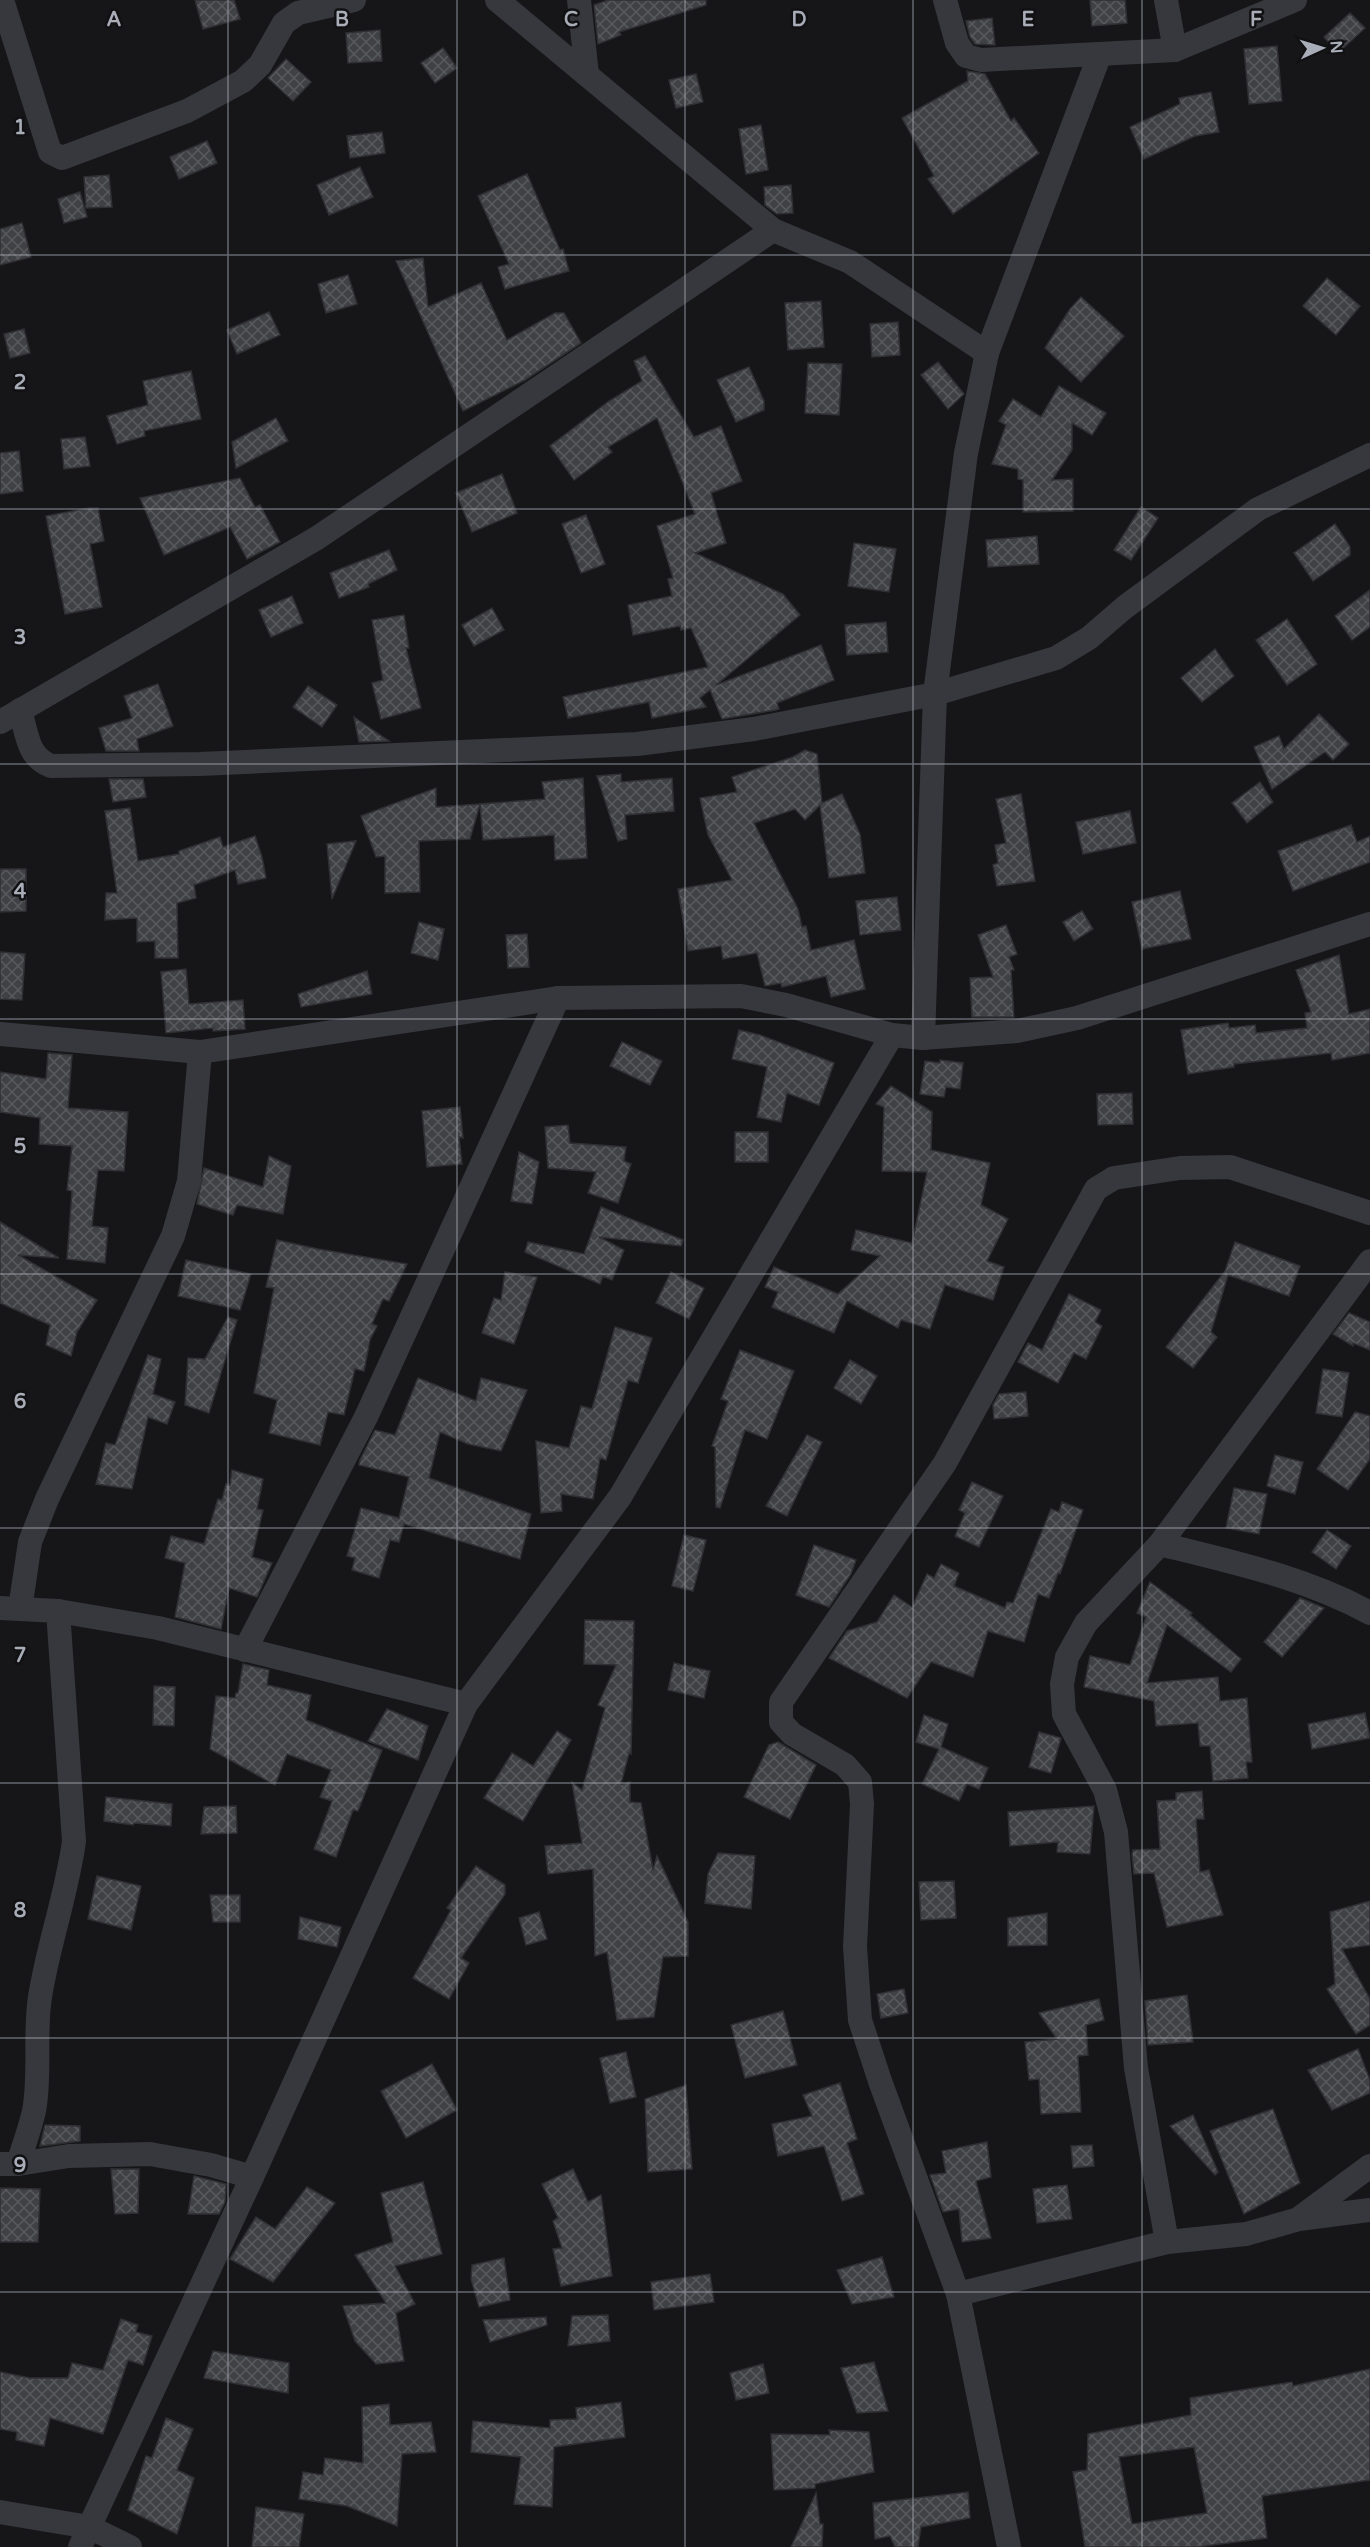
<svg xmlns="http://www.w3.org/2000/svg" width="1370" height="2547" font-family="'Varela Round',sans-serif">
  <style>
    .building { fill: url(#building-cross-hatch); stroke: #303034; stroke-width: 1.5; fill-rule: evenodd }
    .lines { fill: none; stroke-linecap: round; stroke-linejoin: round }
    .street { stroke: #37383d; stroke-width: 24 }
    .grid { fill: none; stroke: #a8adb8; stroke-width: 1.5; stroke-opacity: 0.55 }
    .grid-label { font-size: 20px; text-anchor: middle; font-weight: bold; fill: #a8adb8; stroke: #111113; stroke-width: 5; stroke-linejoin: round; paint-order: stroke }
  </style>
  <defs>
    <pattern id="building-cross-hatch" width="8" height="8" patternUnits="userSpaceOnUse" patternTransform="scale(1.5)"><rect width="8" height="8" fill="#404145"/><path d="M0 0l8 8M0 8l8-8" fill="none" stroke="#595a5e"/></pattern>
  </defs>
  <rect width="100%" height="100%" fill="#161618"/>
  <g class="building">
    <path d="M195,0H234L240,19L203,29Z"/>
    <path d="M608,0H706V5L619,32L621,35L598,44L594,5Z"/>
    <path d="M1090,0H1125L1127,23L1092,26Z"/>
    <path d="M1350,13L1365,28L1338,53L1324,37Z"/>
    <path d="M992,18L995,45L975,44L970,37L966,21Z"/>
    <path d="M380,30L382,61L348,63L346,33Z"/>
    <path d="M1277,46L1282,101L1249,104L1244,49Z"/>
    <path d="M443,48L457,68L435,83L421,63Z"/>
    <path d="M286,59L311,82L293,101L268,78Z"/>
    <path d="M967,71L985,74L1011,121L1014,118L1039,153L953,214L928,179L934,176L902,118L968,81Z"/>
    <path d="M696,74L703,102L676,108L669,80Z"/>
    <path d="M1211,92L1219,132L1195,136L1144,159L1130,127L1180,104L1179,98Z"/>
    <path d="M761,125L768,170L746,174L739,129Z"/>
    <path d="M382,132L385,153L350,158L347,136Z"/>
    <path d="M207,141L217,163L179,179L170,157Z"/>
    <path d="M360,167L373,197L329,215L317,185Z"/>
    <path d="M527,174L560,250L563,249L569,271L505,289L498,267L509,264L478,196Z"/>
    <path d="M109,175L112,207L86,208L84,177Z"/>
    <path d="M791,185L793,213L777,214L765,205L764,187Z"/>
    <path d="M80,192L87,217L64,223L58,199Z"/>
    <path d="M22,223L31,257L0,265V229Z"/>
    <path d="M423,258L428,307L481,283L507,340L555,313H564L581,343L525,380L463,411L396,261Z"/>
    <path d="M348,275L357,304L326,313L318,284Z"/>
    <path d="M1327,278L1360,306L1336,335L1303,306Z"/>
    <path d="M1081,297L1124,336L1081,382L1045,348L1070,309Z"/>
    <path d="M821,301L824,347L788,350L785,303Z"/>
    <path d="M269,312L280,335L237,354L227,330Z"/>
    <path d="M898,322L900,355L872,357L870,324Z"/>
    <path d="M24,329L30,353L10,358L4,334Z"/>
    <path d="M645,356L694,437L721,426L742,481L711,493L726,543L695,553L783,594L800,615L716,685L821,645L834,680L777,703L779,709L775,710L722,719L710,690L700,698L706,707L652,718L649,702L568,718L563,697L708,667L691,628L681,630L680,626L633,635L628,605L672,596L668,579L673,578L657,526L695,514L657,418L608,447L612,452L574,480L550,446L609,401L642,381L634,361Z"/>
    <path d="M938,362L964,394L948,409L921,375Z"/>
    <path d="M808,363L842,364L839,415L805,413Z"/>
    <path d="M749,367L764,401V410L736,422L717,380Z"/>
    <path d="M191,371L201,419L144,431L145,436L117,444L107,416L148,405L143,381Z"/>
    <path d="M1059,386L1106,413L1092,435L1072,423V450L1052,480L1073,479V511L1023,512V480L1018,479V469L992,464L1006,425L999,421L1013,399L1041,417Z"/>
    <path d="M276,418L288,441L236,468L232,442Z"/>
    <path d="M85,437L90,466L64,469L61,439Z"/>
    <path d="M19,451L23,491L0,494V453Z"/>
    <path d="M502,474L517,513L472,532L456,493Z"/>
    <path d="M240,478L255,507L260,505L280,542L247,559L230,527L164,555L140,498Z"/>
    <path d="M1141,507L1158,518L1131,560L1114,550Z"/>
    <path d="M89,508H98L104,541L90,544L102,607L65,614L46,516Z"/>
    <path d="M586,515L605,564L581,573L562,524Z"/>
    <path d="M1335,524L1350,547V555L1313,581L1294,553Z"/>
    <path d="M1037,536L1039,564L988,567L986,540Z"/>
    <path d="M854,543L896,549L889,592L848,586Z"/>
    <path d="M389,550L397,570L368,584L369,587L339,598L330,573Z"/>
    <path d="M1370,590V627L1352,640L1335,616Z"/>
    <path d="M292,596L303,623L271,637L259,610Z"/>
    <path d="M492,608L504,630L474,646L462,625Z"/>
    <path d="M404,615L409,648H406L421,708L381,719L372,683L383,680L372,620Z"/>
    <path d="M1287,619L1317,664L1287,685L1256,640Z"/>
    <path d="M886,622L888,652L847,655L845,625Z"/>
    <path d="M1215,649L1234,676L1202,702L1181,678Z"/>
    <path d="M158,684L173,726L137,739L139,751H106L99,728L132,718L124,696Z"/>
    <path d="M308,686L337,705L322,727L293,707Z"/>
    <path d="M1319,714L1349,744L1333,760L1325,752L1272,789L1254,747L1279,736L1284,749Z"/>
    <path d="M354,717L389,741L359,742Z"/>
    <path d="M805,750L817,754L822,803L842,794L860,834L865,873L829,878L820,805L805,820L795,809L754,823L798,909L802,927L806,926L811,950L854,940L865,989L831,997L826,976L782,987L781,983L765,986L757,953L723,959L721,946L688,951L678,889L732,880L708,835L700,798L737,792L732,777L793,757Z"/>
    <path d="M621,774V782L672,778L674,811L625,815L627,839L618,841L597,776Z"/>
    <path d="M583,778L587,858L555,860L554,835L483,840L480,804L545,799L542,782Z"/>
    <path d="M109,779H143L146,797L113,802Z"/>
    <path d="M1260,782L1273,802L1247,823L1232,803Z"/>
    <path d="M436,788V807L480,804L470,839L419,841L420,892L385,893V856L376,857L361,816Z"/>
    <path d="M1021,794L1035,881L997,886L993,865L998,863L995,845L1006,843L996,799Z"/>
    <path d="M130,808L138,861L179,854V851L220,837L223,847L255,836L262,857L266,878L238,884L235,870L194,885L196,898L177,903L178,958H155V941L137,942V918L105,920L106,893H117L105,811Z"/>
    <path d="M1130,811L1136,843L1083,854L1076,822Z"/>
    <path d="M1351,825L1357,842L1370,836V862L1293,891L1278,851Z"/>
    <path d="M356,841L332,899L327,844Z"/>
    <path d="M0,869H26V911L0,912Z"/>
    <path d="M1180,891L1191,939L1142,949L1132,902Z"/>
    <path d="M897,897L901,930L860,935L856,901Z"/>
    <path d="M1082,911L1093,929L1074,941L1063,922Z"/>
    <path d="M419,922L444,929L438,960L411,953Z"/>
    <path d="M1006,925L1017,954L1009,957L1014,970H1011L1014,1017H972L970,978L993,977L978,935Z"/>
    <path d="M527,934L529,967L508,968L506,935Z"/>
    <path d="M0,952L25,954L22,1000L0,999Z"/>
    <path d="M1339,955L1349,1014L1370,1009V1053L1332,1060L1331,1053L1234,1064V1067L1188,1074L1181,1030L1228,1023L1229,1028L1255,1025L1256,1033L1307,1028L1305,1013L1311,1012L1296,970Z"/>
    <path d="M186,969L189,1004L243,1000L245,1029L213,1031V1028L166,1033L161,972Z"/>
    <path d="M367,971L372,994L301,1007L298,994Z"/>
    <path d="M739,1030L760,1035L834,1063L819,1105L787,1093L781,1122L757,1117L767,1067L732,1059Z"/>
    <path d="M622,1042L662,1061L650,1085L610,1066Z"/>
    <path d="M48,1053L72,1055L68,1108L128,1112L124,1171L98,1170L92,1226L108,1228L105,1263L67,1259L72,1191L67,1190L72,1146L39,1144L40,1118L0,1112V1072L46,1079Z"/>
    <path d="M940,1060L963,1063L960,1089L946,1087L944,1097L920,1094L925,1061L940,1063Z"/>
    <path d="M891,1086L932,1112L931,1150L990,1163L981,1205L1008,1219L987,1261L1004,1267L993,1300L945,1285L930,1329L901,1320L898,1328L847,1301L834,1333L772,1307L778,1292L765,1287L774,1267L838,1294L880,1256L851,1250L856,1230L912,1243L927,1172L882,1171L884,1107L876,1104Z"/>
    <path d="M1132,1093L1133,1124L1098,1125L1097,1094Z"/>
    <path d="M460,1107L463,1138L459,1137L462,1164L427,1167L422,1111Z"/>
    <path d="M568,1125L570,1143L626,1147L624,1161L631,1164L618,1203L588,1193L596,1172L548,1168L545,1127Z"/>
    <rect x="735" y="1132" width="33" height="30"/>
    <path d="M519,1152L539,1162L532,1204L511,1201Z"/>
    <path d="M269,1156L291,1166L283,1214L237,1205L233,1215L197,1204L204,1168L263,1187Z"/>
    <path d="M601,1207L683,1240L681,1246L599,1237L624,1250L612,1280L603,1276L600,1284L525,1252L528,1242L584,1254Z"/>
    <path d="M0,1222L59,1258L18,1255L97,1300L77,1332L71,1356L46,1345L50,1325L0,1303Z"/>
    <path d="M277,1240L318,1249L407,1264L389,1301L383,1299L372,1324L377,1326L370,1340L364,1371L355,1369L344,1415L328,1412L320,1445L269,1433L277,1400L254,1393L274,1288L266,1287Z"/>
    <path d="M1235,1242L1300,1266L1289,1296L1228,1275L1211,1332L1217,1337L1193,1368L1166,1347L1225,1271Z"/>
    <path d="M186,1260L251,1274L240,1310L178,1296Z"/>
    <path d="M505,1272L537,1277L514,1344L482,1333L494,1298L501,1300Z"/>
    <path d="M671,1272L704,1288L689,1319L656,1303Z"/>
    <path d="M1069,1294L1101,1310L1095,1322L1102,1326L1086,1359L1074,1353L1058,1383L1018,1362L1028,1343L1042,1350Z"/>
    <path d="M1349,1313L1370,1322V1350L1353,1343V1346L1333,1334Z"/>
    <path d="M228,1317L237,1320L209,1413L185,1405L188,1358L205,1359Z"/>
    <path d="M615,1327L652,1338L638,1383L628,1380L606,1460L600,1458L593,1499L561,1494L562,1511L541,1513L536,1441L569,1448L581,1406L592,1409Z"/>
    <path d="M740,1350L794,1371L767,1439L745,1430L720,1508L716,1507L715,1447L712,1446L728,1401L721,1399Z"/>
    <path d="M148,1355L161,1359L153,1394L175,1402L167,1424L148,1417L132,1489L96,1484L106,1443L115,1445Z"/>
    <path d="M850,1360L877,1376L861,1404L834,1388Z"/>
    <path d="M1323,1369L1349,1373L1342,1417L1316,1413Z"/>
    <path d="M418,1378L476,1401L481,1378L527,1390L501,1451L468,1444L440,1432L429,1478L531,1514L520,1559L404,1524L399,1542L390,1540L379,1578L352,1570L355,1558L347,1556L361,1508L399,1518L409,1477L359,1465L360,1460L375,1430L395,1435Z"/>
    <path d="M1026,1392L1028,1416L994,1419L993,1405L999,1394Z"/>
    <path d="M1355,1412L1370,1416V1459L1348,1490L1317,1469Z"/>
    <path d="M807,1435L822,1442L787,1516L766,1506Z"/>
    <path d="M1275,1455L1303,1462L1295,1494L1267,1486Z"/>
    <path d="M232,1470L263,1479L257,1509L263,1510L252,1557L272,1563L257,1597L229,1588L221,1629L175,1617L185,1563L165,1558L171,1536L204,1544L218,1499L222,1500L226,1484L230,1485Z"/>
    <path d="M972,1482L1003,1496L979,1547L955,1536L965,1513L959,1510Z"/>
    <path d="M1234,1488L1267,1494L1259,1534L1226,1528Z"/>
    <path d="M1062,1502L1083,1510L1060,1574L1058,1573L1049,1598L1038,1594L1024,1642L988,1631L973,1677L931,1662L907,1698L829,1658L847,1631L877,1622L894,1595L912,1607L927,1574L934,1578L941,1564L959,1573L954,1586L1005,1608L1007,1602L1013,1603L1051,1509L1059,1512Z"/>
    <path d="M1327,1530L1351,1546L1336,1569L1312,1552Z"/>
    <path d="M684,1535L706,1540L693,1591L672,1586Z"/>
    <path d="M814,1545L856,1560L851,1574L829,1607L796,1595Z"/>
    <path d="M1150,1582L1192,1613L1190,1615L1241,1659L1231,1672L1167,1625L1147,1683L1218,1677L1220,1701L1247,1698L1252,1762H1246L1248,1778L1213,1781L1210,1746H1200L1198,1723L1156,1726L1154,1701L1084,1687L1090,1656L1130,1665L1146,1617L1137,1613Z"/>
    <path d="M1300,1598L1324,1608L1282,1657L1264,1642Z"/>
    <path d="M585,1620L634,1621L631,1754L629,1753L621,1784L630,1782V1802L641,1803L653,1870L657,1856L688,1922V1956L663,1957L654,2017L617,2020L607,1952L595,1956L593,1869L548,1874L545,1846L582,1843L572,1782L582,1790L605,1708L598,1705L616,1665L584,1664Z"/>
    <path d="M674,1663L710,1671L704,1698L668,1690Z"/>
    <path d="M243,1664L269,1670L267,1685L311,1695L306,1720L382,1750L358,1811L353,1810L336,1857L314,1849L332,1801L320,1797L331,1770L287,1754L275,1785L210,1749L216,1696L235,1698L236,1693H238Z"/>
    <path d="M154,1686L175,1687L174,1726L153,1725Z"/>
    <path d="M387,1709L428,1726L418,1760L368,1741Z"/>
    <path d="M1365,1713L1370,1738L1312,1749L1308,1724Z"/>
    <path d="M924,1715L948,1724L941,1747L988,1768L979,1789L967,1784L959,1801L922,1784L939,1749L916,1742Z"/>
    <path d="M557,1731L571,1740L523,1821L484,1798L512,1753L533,1766Z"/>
    <path d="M1039,1732L1061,1738L1051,1773L1029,1767Z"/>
    <path d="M778,1742L816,1765L790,1819L744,1797L769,1745Z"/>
    <path d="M1202,1791L1204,1819H1196L1200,1872L1209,1870L1223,1915L1167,1927L1154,1873L1134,1874L1132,1854L1133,1850L1160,1849L1157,1801L1176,1800V1793Z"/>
    <path d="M106,1797L172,1804L171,1826L134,1823L133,1825L104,1821Z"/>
    <path d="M236,1806L237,1833L201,1834L204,1807Z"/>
    <path d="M1094,1806L1090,1854L1057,1852L1058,1842L1010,1846L1008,1812Z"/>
    <path d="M718,1853L755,1856L751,1909L705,1903L708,1874Z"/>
    <path d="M476,1866L505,1885V1894L461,1958L469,1963L449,1999L413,1978L451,1910L447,1908Z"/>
    <path d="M97,1876L141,1886L131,1930L88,1919Z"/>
    <path d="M954,1881L956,1918L921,1920L919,1882Z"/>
    <path d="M210,1895H240V1922H213Z"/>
    <path d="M1370,1901V1945L1342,1949L1370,1999V2025L1356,2034L1327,1989L1335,1984L1330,1912Z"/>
    <path d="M539,1912L547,1939L526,1945L519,1918Z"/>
    <path d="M1047,1913V1945L1008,1946V1918Z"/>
    <path d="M300,1917L341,1927L337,1947L298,1939Z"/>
    <path d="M904,1989L908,2013L881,2018L877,1994Z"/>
    <path d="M1187,1995L1193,2042L1148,2045L1145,2001Z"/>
    <path d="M1099,1999L1104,2020L1086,2025L1088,2055L1078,2056L1081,2112L1041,2114L1039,2079L1029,2080L1025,2042L1057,2039L1039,2013Z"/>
    <path d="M783,2011L797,2065L745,2078L731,2025Z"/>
    <path d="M1358,2049L1370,2080V2093L1332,2110L1308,2070Z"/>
    <path d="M626,2052L636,2097L610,2103L600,2058Z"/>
    <path d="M432,2064L457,2110L406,2138L381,2091Z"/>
    <path d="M840,2083L857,2139L847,2143L864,2194L842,2201L824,2146L778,2156L772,2124L812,2116L803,2095Z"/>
    <path d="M686,2085L692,2169L648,2172L645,2099Z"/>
    <path d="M1273,2109L1300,2183L1244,2214L1210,2131Z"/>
    <path d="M1193,2115L1218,2172L1215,2175L1170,2126Z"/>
    <path d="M45,2125L80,2126V2141L40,2146Z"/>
    <path d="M987,2142L991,2177L976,2181L991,2238L962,2242L959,2209L943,2212L930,2175L946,2173L942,2151Z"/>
    <path d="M1092,2145L1094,2166L1073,2168L1071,2146Z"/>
    <path d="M111,2169H139L138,2213L115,2214Z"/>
    <path d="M573,2169L588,2202L601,2195L612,2276L561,2286L553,2249L562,2248L553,2221L558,2218L542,2184Z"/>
    <path d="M194,2176L226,2184L225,2202L219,2214H188Z"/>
    <path d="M423,2182L442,2254L395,2266L415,2304L396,2313L404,2361L376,2364L355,2341L343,2306L386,2303L355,2255L393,2242L381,2193Z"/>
    <path d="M1067,2185L1072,2219L1037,2223L1033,2189Z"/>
    <path d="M307,2187L335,2203L273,2282L230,2259L256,2217L275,2229Z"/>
    <path d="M0,2188L40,2189L38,2242H0Z"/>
    <path d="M882,2257L894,2297L852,2304L837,2270Z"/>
    <path d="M504,2258L510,2300L479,2307L471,2279L472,2265Z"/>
    <path d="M710,2274L714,2302L654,2310L651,2282Z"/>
    <path d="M608,2315L610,2341L568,2346L572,2316Z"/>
    <path d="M546,2317L547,2325L490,2342L483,2320Z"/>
    <path d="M121,2319L138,2325L136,2332L152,2336L143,2365L128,2360L103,2434L50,2418L44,2446L16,2440L17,2432L0,2429V2372L30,2378H68L72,2363L103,2370Z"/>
    <path d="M213,2351L289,2363L288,2393L204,2378Z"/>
    <path d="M874,2362L888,2411L857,2413L841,2368Z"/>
    <path d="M763,2364L769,2393L736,2400L730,2373Z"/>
    <path d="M1370,2369V2480L1262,2496L1267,2538L1197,2547H1085L1073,2472L1087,2470L1088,2434L1191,2415L1190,2398L1292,2382L1293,2386ZM1194,2447L1207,2513L1132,2524L1119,2457Z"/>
    <path d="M621,2402L625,2437L554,2447L552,2507L514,2504L521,2457L471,2452L473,2421L550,2428V2420L577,2419L576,2408Z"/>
    <path d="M389,2404L390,2425L431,2422L436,2452L402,2454L397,2526L347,2506L299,2499L303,2472L323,2475L325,2458L363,2463L362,2407Z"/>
    <path d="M166,2418L193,2429L177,2470L194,2478L177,2534L128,2510L146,2456L152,2458Z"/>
    <path d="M829,2430L869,2432L874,2472L815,2484V2488L774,2490L771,2434L830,2435Z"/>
    <path d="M968,2492L970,2518L921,2527L918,2547H895L890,2536L875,2539L873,2503Z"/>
    <path d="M816,2493L820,2524H823L822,2547H791Z"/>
    <path d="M256,2507L304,2514L299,2547H252Z"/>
  </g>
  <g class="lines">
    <g class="street">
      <path d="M2,0L50,152L62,158L187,111L243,81L260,65L284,23L298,13L354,0"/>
      <path d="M497,0L773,230L850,262L987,353"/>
      <path d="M579,0L587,75"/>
      <path d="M945,0L957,43L966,56L981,60L1175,50L1295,0"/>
      <path d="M1166,0L1175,50"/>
      <path d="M20,710C27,733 27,757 51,766L200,764L637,744L754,729L935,694L1056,658L1089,638L1125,607L1258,509L1370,455"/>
      <path d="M0,722L317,538L773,230"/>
      <path d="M0,1034L200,1052L558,998L741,996L786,1005L892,1035L923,1038L1017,1031L1077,1018L1370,924"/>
      <path d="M923,1038L935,694L966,453L987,353L1100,54"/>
      <path d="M1160,1544C1232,1562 1304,1577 1370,1613"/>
      <path d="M0,1608L58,1611L158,1628L466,1704"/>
      <path d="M20,1609L30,1542L47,1499L173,1236L189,1181L200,1052"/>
      <path d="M245,1650L366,1417L558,998"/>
      <path d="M0,2164H18L69,2156L150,2154L211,2165L252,2177"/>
      <path d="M18,2164C23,2147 30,2129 34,2111C41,2074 34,2035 40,1997C48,1945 67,1894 74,1841L58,1611"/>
      <path d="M1301,2217L1370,2166"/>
      <path d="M1167,2242L1136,2068L1116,1832L1105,1790L1064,1714L1062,1684L1067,1657L1086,1623L1160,1544L1370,1261"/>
      <path d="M958,2294L1167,2242L1246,2234L1299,2219L1370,2210"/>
      <path d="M0,2512L89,2527L130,2547"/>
      <path d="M80,2547L252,2177L466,1704L620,1497L892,1035"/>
      <path d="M1009,2547L958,2294L880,2081L860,2020L855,1947L862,1804L860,1782L845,1765L792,1734L781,1722V1702L945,1463L1096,1189L1114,1178L1180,1168L1230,1167L1370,1213"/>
    </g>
  </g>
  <path class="grid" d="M228,0V2547M457,0V2547M685,0V2547M913,0V2547M1142,0V2547M0,255H1370M0,509H1370M0,764H1370M0,1019H1370M0,1274H1370M0,1528H1370M0,1783H1370M0,2038H1370M0,2292H1370"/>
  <g class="grid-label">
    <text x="114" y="26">A</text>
    <text x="342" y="26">B</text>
    <text x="571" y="26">C</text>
    <text x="799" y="26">D</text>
    <text x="1028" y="26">E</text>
    <text x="1256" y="26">F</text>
    <text x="20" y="134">1</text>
    <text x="20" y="389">2</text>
    <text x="20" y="644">3</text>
    <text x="20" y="898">4</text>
    <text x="20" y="1153">5</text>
    <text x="20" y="1408">6</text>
    <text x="20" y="1662">7</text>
    <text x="20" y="1917">8</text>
    <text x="20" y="2172">9</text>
  </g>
  <g transform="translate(1322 48) rotate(86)" stroke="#111113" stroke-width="4.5" paint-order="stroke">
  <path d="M0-4.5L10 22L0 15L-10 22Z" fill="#a8adb8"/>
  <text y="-9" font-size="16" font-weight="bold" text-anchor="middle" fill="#a8adb8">N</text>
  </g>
</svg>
